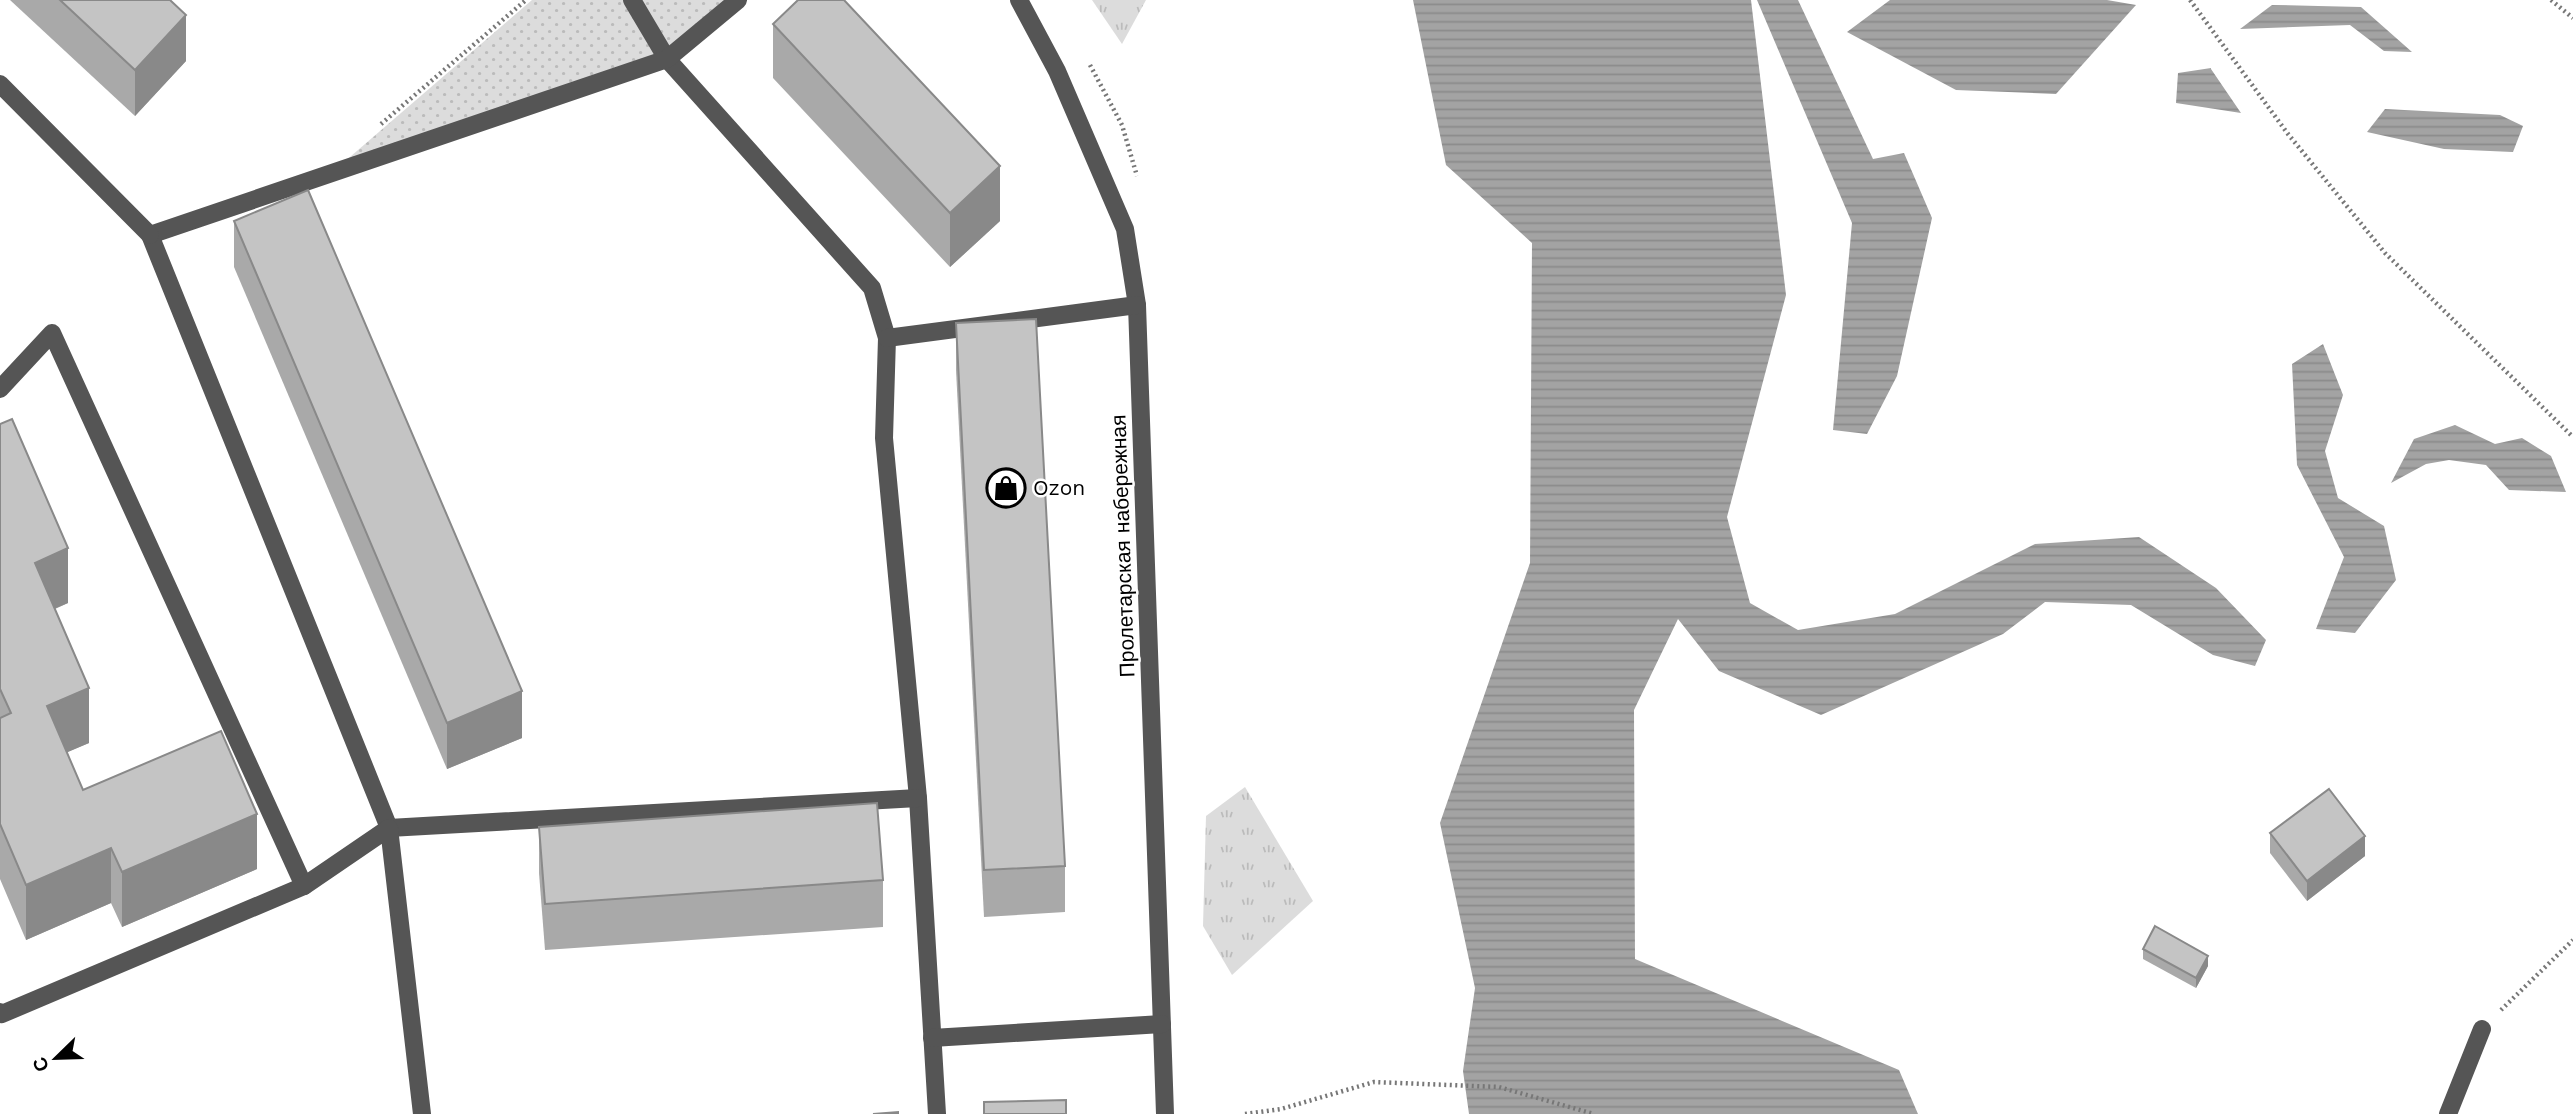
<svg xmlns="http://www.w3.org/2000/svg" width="2573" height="1114" font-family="'Work Sans',sans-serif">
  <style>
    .grass { fill: url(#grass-tufts) }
    .park { fill: url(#park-dots) }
    .water { fill: url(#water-rules) }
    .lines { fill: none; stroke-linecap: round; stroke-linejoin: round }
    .path { stroke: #777; stroke-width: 4.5; stroke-dasharray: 2 3.5; stroke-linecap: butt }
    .minor { stroke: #555; stroke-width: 18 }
    .wall { fill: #a9a9a9 }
    .shaded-wall { fill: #898989 }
    .building { fill: #c4c4c4; stroke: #898989; stroke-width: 2 }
    .labels { text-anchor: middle; stroke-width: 5; stroke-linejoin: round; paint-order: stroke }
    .poi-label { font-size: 21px; fill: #000; stroke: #fff; text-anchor: start }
    .street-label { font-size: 21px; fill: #000; stroke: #fff }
  </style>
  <defs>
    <pattern id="grass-tufts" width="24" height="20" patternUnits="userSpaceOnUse" patternTransform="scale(1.75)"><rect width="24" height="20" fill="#dcdcdc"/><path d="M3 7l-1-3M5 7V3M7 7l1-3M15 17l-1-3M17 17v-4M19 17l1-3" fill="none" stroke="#bbb"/></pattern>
    <pattern id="park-dots" width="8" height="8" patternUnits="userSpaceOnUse" patternTransform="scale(1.75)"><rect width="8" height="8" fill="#dcdcdc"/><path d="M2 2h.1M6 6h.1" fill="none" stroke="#bbb" stroke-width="1.8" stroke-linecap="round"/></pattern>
    <pattern id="water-rules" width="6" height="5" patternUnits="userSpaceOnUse" patternTransform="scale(1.75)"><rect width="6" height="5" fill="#a3a3a3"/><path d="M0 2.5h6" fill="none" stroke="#8b8b8b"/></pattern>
  </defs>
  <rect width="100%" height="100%" fill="#fff"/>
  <g class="grass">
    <path d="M1092,0H1146L1122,44Z"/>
    <path d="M1245,787L1313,901L1232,975L1203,926L1206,816Z"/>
  </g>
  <g class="park">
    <path d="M532,0H628L662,56L336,169Z"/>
    <path d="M635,0H734L667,54Z"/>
  </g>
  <g class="water">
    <path d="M1413,0H1751L1786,295L1727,517L1750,603L1798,630L1895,614L2035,544L2139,537L2216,588L2266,640L2255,666L2213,655L2131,605L2045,602L2003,634L1821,715L1719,671L1678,619L1634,710L1635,959L1899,1070L1918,1114H1469L1463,1071L1475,988L1440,823L1530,563L1532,243L1446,165Z"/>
    <path d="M1757,0H1798L1873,159L1904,153L1932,218L1897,376L1867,434L1833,430L1852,223Z"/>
    <path d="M1890,0H2107L2136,5L2056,94L1956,90L1847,32Z"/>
    <path d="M2272,5L2361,7L2412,52L2384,51L2350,25L2240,29Z"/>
    <path d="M2211,68V69L2241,113L2176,103L2178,73Z"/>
    <path d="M2385,109L2500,115L2523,126L2513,152L2444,149L2367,132Z"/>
    <path d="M2323,344L2343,395L2325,451L2338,498L2384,526L2396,580L2355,633L2316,629L2344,557L2297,465L2292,364Z"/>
    <path d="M2455,425L2495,444L2522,438L2551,456L2566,492L2509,490L2486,465L2449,460L2426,464L2391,483L2414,439Z"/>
  </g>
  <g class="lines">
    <g class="path">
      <path d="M2190,0L2288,134L2385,253L2573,437"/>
      <path d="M2551,0L2573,18"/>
      <path d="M1090,65L1122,125L1137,176"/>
      <path d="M381,124L526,0"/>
      <path d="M2501,1010L2573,940"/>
      <path d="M1245,1114L1281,1109L1374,1082L1499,1087L1594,1114"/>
    </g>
    <g class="minor">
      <path d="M632,0L667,59L872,288L887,338L884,438L918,798L937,1114"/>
      <path d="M738,0L667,59L150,235L389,828L918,798"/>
      <path d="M1019,0L1057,71L1125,229L1137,305L1165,1114"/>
      <path d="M0,84L150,235"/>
      <path d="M887,338L1137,305"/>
      <path d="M0,389L52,333L304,886"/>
      <path d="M0,1012L2,1014L304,886L389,828L422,1114"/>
      <path d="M932,1038L1162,1024"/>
      <path d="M2448,1114L2482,1029"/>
    </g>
  </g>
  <g class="wall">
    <path d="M10,0H170L186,61L135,116Z"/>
    <path d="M773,24L1000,221L950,267L773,78Z"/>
    <path d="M234,221L522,738L447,769L234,267Z"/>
    <path d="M956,323L1065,866V912L984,917L956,370Z"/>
    <path d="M0,424L68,603L55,609L89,743L67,752L83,790L257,869L122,927L111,903L26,940L0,879Z"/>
    <path d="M539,827L883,880V927L545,950L539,873Z"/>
    <path d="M2270,833L2365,856L2307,901L2270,853Z"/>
    <path d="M2143,949L2208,966L2196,988L2143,959Z"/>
  </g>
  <g class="shaded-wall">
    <path d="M186,15V61L135,116V70Z"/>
    <path d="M1000,166V221L950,267V213Z"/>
    <path d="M68,548V603L35,617V563Z"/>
    <path d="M89,688V743L47,761V706Z"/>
    <path d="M522,691V738L447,769V723Z"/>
    <path d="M257,814V869L122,927V872Z"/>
    <path d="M2365,836V856L2307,901V881Z"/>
    <path d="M111,848V903L26,940V885Z"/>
    <path d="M2208,956V966L2196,988V978Z"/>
  </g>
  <g class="building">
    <path d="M60,0H170L186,15L135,70Z"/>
    <path d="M798,0H844L1000,166L950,213L773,24Z"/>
    <path d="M308,190L522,691L447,723L234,221Z"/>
    <path d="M1036,319L1065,866L984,870L956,323Z"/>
    <path d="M12,419L68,548L35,563L89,688L47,706L83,790L221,731L257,814L122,872L111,848L26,885L0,824V718L11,713L0,689V424Z"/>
    <path d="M2329,789L2365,836L2307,881L2270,833Z"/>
    <path d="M877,803L883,880L545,904L539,827Z"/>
    <path d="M2155,926L2208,956L2196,978L2143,949Z"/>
    <path d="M1066,1100V1114H984V1102Z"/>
    <path d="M898,1112V1114H873Z"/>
  </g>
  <defs>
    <g id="shop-ring" transform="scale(2.0125)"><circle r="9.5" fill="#fff" stroke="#000" stroke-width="1.5"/><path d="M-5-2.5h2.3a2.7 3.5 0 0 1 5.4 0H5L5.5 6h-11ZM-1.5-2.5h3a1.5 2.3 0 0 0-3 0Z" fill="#000"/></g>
  </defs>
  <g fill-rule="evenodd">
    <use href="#shop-ring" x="1006" y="488"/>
  </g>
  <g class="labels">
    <g class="poi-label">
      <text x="1033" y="495">Ozon</text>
    </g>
    <g class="street-label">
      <text transform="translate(1123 546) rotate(-92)" y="7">Пролетарская набережная</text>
    </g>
  </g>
  <g transform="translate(56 1058) rotate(247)" stroke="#ffffff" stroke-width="5" paint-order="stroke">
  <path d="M0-5L12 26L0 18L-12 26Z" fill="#000000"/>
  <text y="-10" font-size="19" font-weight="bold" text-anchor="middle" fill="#000000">С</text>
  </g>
</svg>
